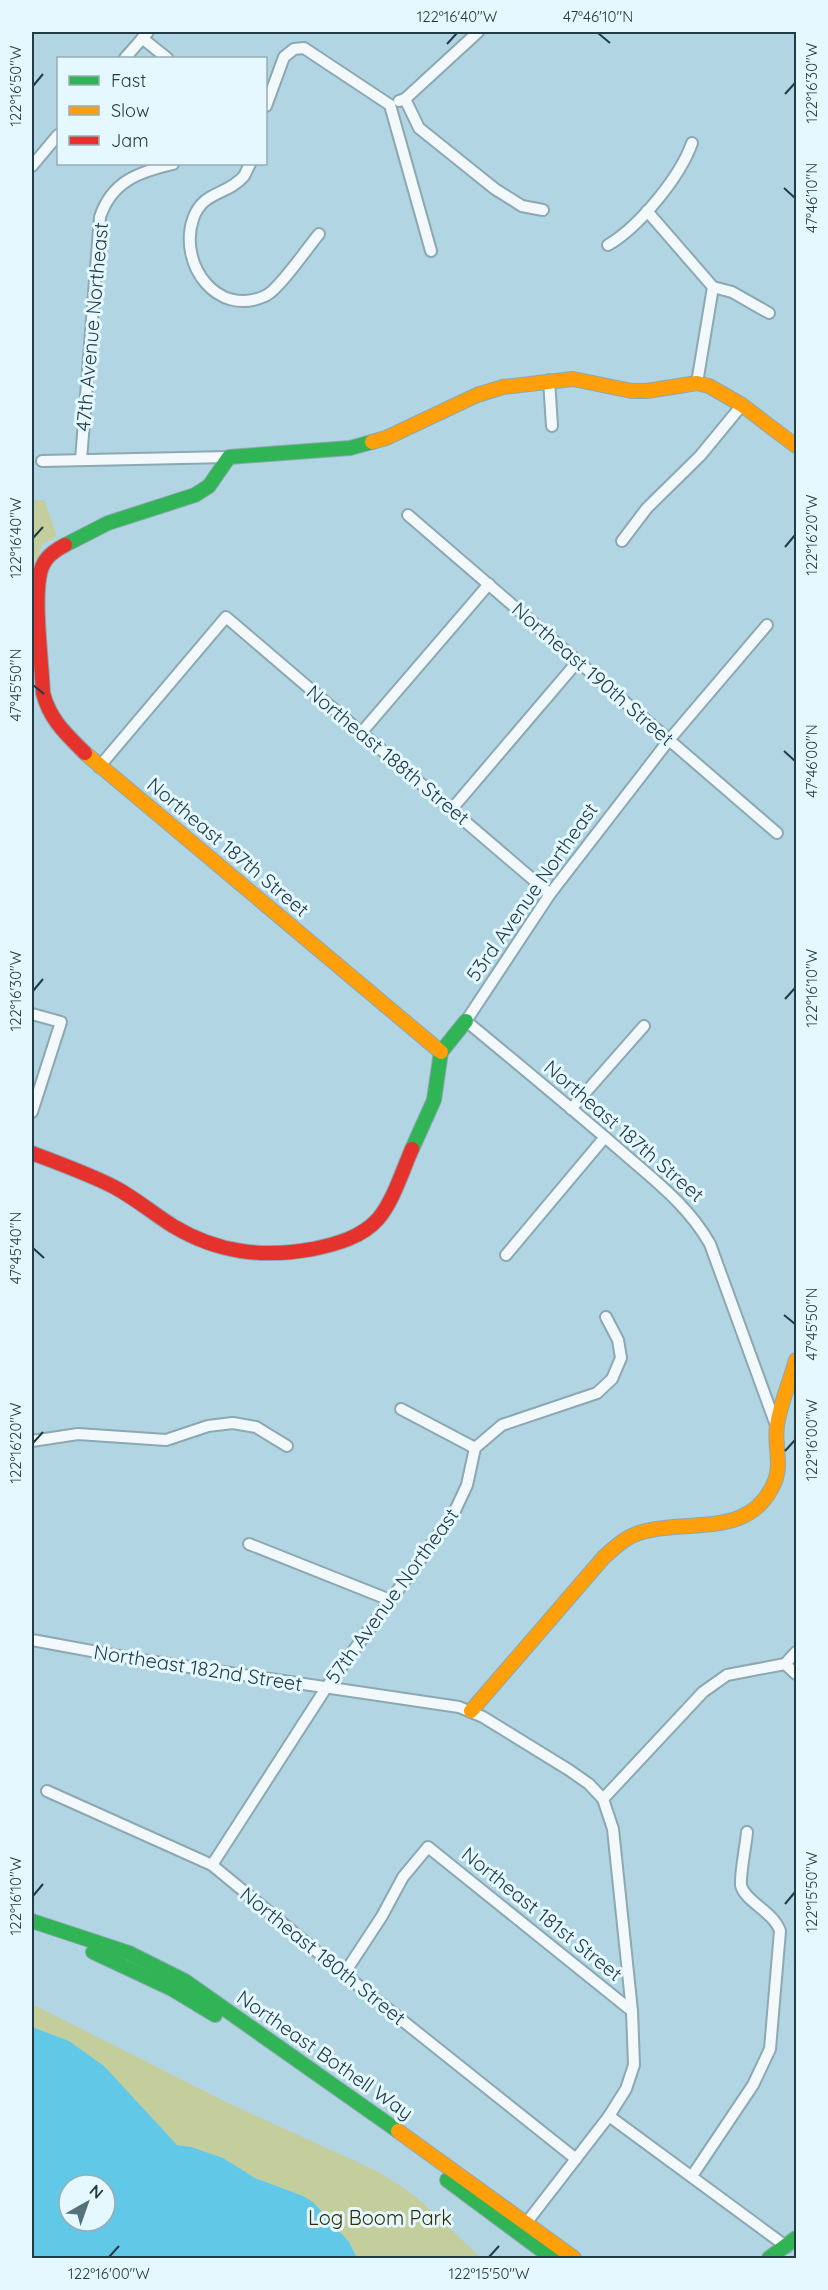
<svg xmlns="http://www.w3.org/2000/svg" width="828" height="2290" font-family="Quicksand,sans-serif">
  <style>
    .green { fill: #c4cd9c }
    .water { fill: #61c8e8; fill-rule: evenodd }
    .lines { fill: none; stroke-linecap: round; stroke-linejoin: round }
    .street-casing { stroke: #8ca8b2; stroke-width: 14 }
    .fast-casing { stroke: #8ca8b2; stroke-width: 16 }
    .slow-casing { stroke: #8ca8b2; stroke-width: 16 }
    .jam-casing { stroke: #8ca8b2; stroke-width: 16 }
    .street { stroke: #f3f9fb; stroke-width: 10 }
    .fast { stroke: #30b455; stroke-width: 14 }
    .slow { stroke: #ff9f0a; stroke-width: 14 }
    .jam { stroke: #e5322d; stroke-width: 14 }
    .ticks { fill: none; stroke: #213c45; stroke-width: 2 }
    .labels { text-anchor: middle; stroke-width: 6; stroke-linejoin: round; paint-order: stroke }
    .street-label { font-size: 20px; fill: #213c45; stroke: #e5f8ff }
    .park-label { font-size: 20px; fill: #332d01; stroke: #e5f8ff }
    .neatline { fill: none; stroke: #213c45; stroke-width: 2 }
    .ticks-label { font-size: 15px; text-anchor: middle; fill: #213c45 }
  </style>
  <rect width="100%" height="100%" fill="#b1d5e2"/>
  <g class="green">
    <path d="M32,500H44L57,537L42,544L32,576Z"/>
    <path d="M32,2004L228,2103L379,2172L404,2188L422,2202L481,2258H357L349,2242L303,2196L255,2178L223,2158L191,2147L177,2145L32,2027Z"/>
  </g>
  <path class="water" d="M32,2027L69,2041L104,2066L177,2145L191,2147L223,2158L255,2178L303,2196L313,2202L349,2242L357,2258H32ZM69,2185H105V2221H69Z"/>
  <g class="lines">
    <g class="street-casing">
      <g id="street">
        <path d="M142,38L167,58"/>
        <path d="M125,58L148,32"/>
        <path d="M405,99L419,128L495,189L522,206L543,210"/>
        <path d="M399,101L405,99L478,32"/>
        <path d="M390,105L431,251"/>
        <path d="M266,106L284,57L294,49L304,48L390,105"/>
        <path d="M250,164C248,167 246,173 244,176C227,196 203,190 193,219C178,264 217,318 265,296C278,291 308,247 319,234"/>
        <path d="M32,166L58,135"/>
        <path d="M647,211L713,287L732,292L769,313"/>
        <path d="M608,245C639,227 680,177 692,143"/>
        <path d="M549,380L552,426"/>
        <path d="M697,383L713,287"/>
        <path d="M81,460L100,217C112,181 139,172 173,164"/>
        <path d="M42,461L229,457"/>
        <path d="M408,515L777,833"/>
        <path d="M622,541L647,508L700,456L742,405"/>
        <path d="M767,625L669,740L550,894L466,1021C518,1064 570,1107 621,1151C654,1180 688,1205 710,1244L777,1428"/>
        <path d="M361,733L489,584"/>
        <path d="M99,767L226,617L550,894"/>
        <path d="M451,810L578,661"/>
        <path d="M32,1014L61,1022L32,1112"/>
        <path d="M571,1109L644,1026"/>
        <path d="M506,1255L605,1137"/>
        <path d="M401,1409L475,1448"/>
        <path d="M32,1441L78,1434L166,1440L208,1426L233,1423L256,1427L287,1446"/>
        <path d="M249,1544L390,1600"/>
        <path d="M32,1640L135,1659L459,1707L483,1717L569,1770L589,1784L603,1799L613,1829L632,2011L634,2065L626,2089L609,2116L524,2226"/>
        <path d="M785,1664L796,1674"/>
        <path d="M47,1791L212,1865L344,1974L576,2159"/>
        <path d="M603,1799L703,1692L727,1675L785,1664L796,1652"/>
        <path d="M212,1865L326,1688L453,1515L467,1485L475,1448L502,1425L597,1393L612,1379L621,1358L618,1340L606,1317"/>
        <path d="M344,1974L382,1916L403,1877L428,1847L632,2011"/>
        <path d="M609,2116L787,2247"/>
        <path d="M692,2176L753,2085L770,2049L780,1931C774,1912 744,1901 741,1885C740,1873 746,1845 747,1832"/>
      </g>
    </g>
    <g class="fast-casing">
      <g id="fast">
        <path d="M65,545L108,523L195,495L209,486L229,457L350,448L372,442"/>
        <path d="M412,1149L434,1100L441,1052L466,1021"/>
        <path d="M32,1921L129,1953L185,1981L398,2131"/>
        <path d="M93,1952L172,1989L215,2015"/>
        <path d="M447,2180L552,2258"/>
        <path d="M769,2258L796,2238"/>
      </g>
    </g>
    <g class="slow-casing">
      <g id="slow">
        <path d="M372,442L386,438L477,395L503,387L573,379L632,391H647L697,383L709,386L742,405L796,446"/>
        <path d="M85,753L441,1052"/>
        <path d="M471,1711L604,1557C615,1547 627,1536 642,1532C690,1518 751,1540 775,1481C782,1463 774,1444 777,1426C780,1404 790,1382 796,1360"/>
        <path d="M398,2131L574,2258"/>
      </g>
    </g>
    <g class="jam-casing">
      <g id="jam">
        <path d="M65,545C55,550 46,556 42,567C32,592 42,663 43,693C50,720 66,734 85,753"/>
        <path d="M32,1153C60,1164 89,1174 116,1188C136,1199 154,1214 173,1226C218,1253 263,1258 313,1249C337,1244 362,1237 378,1219C393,1202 403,1169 412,1149"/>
      </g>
    </g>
    <use href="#street" class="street"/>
    <use href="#fast" class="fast"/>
    <use href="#slow" class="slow"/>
    <use href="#jam" class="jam"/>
  </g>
  <path class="ticks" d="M598,33L610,43M447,44L457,33M33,86L43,74M785,94L795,83M784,188L795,198M33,538L43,527M785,547L795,535M33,685L44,694M784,751L795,761M33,991L43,979M785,999L795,988M33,1248L44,1258M784,1315L795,1324M33,1443L43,1432M785,1451L795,1440M33,1896L43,1884M785,1904L795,1892M109,2257L119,2246M489,2257L499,2246"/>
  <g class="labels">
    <g class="street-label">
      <text transform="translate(92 327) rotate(-85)" y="7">47th Avenue Northeast</text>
      <text transform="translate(593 674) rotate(41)" y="7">Northeast 190th Street</text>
      <text transform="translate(388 755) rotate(40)" y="7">Northeast 188th Street</text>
      <text transform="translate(228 847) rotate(40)" y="7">Northeast 187th Street</text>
      <text transform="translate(532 892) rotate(-55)" y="7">53rd Avenue Northeast</text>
      <text transform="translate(624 1131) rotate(41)" y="7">Northeast 187th Street</text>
      <text transform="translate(392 1596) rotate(-54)" y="7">57th Avenue Northeast</text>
      <text transform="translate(198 1668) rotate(9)" y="7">Northeast 182nd Street</text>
      <text transform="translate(542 1914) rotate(39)" y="7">Northeast 181st Street</text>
      <text transform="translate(323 1956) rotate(39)" y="7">Northeast 180th Street</text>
      <text transform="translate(325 2055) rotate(35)" y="7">Northeast Bothell Way</text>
    </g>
    <g class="park-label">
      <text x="380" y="2225">Log Boom Park</text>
    </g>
  </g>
  <rect width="828" height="2290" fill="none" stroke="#e5f8ff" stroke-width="66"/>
  <rect x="57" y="57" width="210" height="108" fill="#e5f8ff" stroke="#97adb5" stroke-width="1.5"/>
  <rect x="69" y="76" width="30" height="9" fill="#30b455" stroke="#97adb5" stroke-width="1.5"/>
  <text x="111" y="87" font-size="18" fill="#213c45">Fast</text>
  <rect x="69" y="106" width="30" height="9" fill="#ff9f0a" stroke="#97adb5" stroke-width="1.5"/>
  <text x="111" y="117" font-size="18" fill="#213c45">Slow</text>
  <rect x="69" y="136" width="30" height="9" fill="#e5322d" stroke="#97adb5" stroke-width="1.5"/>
  <text x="111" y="147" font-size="18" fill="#213c45">Jam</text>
  <g transform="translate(87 2203) rotate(40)"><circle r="28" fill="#e5f8ff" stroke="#97adb5" stroke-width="1.5"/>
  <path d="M0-4.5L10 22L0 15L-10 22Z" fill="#53727c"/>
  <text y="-9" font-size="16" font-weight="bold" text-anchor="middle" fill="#213c45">N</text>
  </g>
  <rect x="33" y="33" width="762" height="2224" class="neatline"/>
  <g class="ticks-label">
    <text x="457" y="22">122°16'40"W</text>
    <text x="598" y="22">47°46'10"N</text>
    <text transform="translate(812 83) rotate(-90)" y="5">122°16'30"W</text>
    <text transform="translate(16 86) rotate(-90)" y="5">122°16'50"W</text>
    <text transform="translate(812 198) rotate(-90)" y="5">47°46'10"N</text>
    <text transform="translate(812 535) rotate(-90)" y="5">122°16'20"W</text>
    <text transform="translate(16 538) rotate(-90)" y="5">122°16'40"W</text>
    <text transform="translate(16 685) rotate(-90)" y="5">47°45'50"N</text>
    <text transform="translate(812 761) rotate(-90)" y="5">47°46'00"N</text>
    <text transform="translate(812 988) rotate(-90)" y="5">122°16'10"W</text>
    <text transform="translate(16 991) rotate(-90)" y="5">122°16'30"W</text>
    <text transform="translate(16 1248) rotate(-90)" y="5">47°45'40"N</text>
    <text transform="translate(812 1324) rotate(-90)" y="5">47°45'50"N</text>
    <text transform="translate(812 1440) rotate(-90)" y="5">122°16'00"W</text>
    <text transform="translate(16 1443) rotate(-90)" y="5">122°16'20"W</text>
    <text transform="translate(812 1892) rotate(-90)" y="5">122°15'50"W</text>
    <text transform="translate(16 1896) rotate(-90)" y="5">122°16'10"W</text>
    <text x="109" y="2279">122°16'00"W</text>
    <text x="489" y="2279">122°15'50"W</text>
  </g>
</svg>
